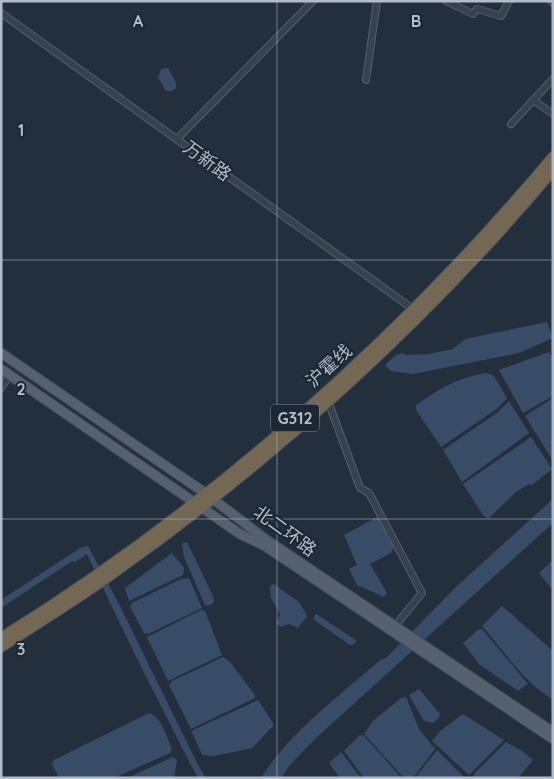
<svg xmlns="http://www.w3.org/2000/svg" width="554" height="779" font-family="Quicksand,'Noto Sans SC',sans-serif">
  <style>
    .water { fill: #394c67 }
    .lines { fill: none; stroke-linecap: round; stroke-linejoin: round }
    .minor-casing { stroke: #565f6c; stroke-width: 8 }
    .major-casing { stroke: #414a57; stroke-width: 11 }
    .highway-casing { stroke: #434c59; stroke-width: 12 }
    .minor { stroke: #38414e; stroke-width: 6 }
    .major { stroke: #56606e; stroke-width: 9 }
    .highway { stroke: #746855; stroke-width: 10 }
    .grid { fill: none; stroke: #b4bcc9; stroke-width: 1; stroke-opacity: 0.55 }
    .labels { text-anchor: middle; stroke-width: 4; stroke-linejoin: round; paint-order: stroke }
    .shield { fill: #1d2633; stroke: #878f9c; stroke-width: 1 }
    .shield-label { font-size: 16px; font-weight: bold; fill: #b4bcc9 }
    .street-label { font-size: 18px; fill: #b4bcc9; stroke: #1d2633 }
    .grid-label { font-size: 16px; text-anchor: middle; font-weight: bold; fill: #b4bcc9; stroke: #1d2633; stroke-width: 4; stroke-linejoin: round; paint-order: stroke }
  </style>
  <rect width="100%" height="100%" fill="#242f3e"/>
  <g class="water">
    <path d="M168,68L176,83V88L172,91H166L158,78L161,69Z"/>
    <path d="M547,322L553,338L519,353L413,374L391,371L385,365L396,355L403,353L406,355L429,354L453,349L465,339Z"/>
    <path d="M549,352L553,358V396L523,413L499,370Z"/>
    <path d="M486,373L494,376L507,398L498,408L441,447L416,410V405C443,387 454,379 486,373Z"/>
    <path d="M553,398V461L525,416Z"/>
    <path d="M509,401L529,433L462,482L443,450L498,412Z"/>
    <path d="M531,437L552,469L532,485L529,484L516,492L488,519L483,515L463,484Z"/>
    <path d="M553,499V523L315,739L290,765L281,778H261C290,732 337,698 378,662L387,657L457,586Z"/>
    <path d="M377,517L395,545L391,553L370,564L387,593L384,597L357,585L349,569L357,565L344,535Z"/>
    <path d="M187,542L213,596L214,602L211,605H205L184,557L182,544Z"/>
    <path d="M88,546L120,606L198,765L206,778H198L191,765L134,653L87,554L75,562L72,561L1,608V600L80,548Z"/>
    <path d="M172,553L184,568L183,575L129,601L125,588Z"/>
    <path d="M553,560V590L539,573Z"/>
    <path d="M189,578L202,608L148,634L144,633L130,607L132,603L181,579Z"/>
    <path d="M274,584L300,603L307,616L298,628L289,624L281,627L276,623L280,614L271,598L270,586Z"/>
    <path d="M502,606L553,651V699C527,686 502,649 482,626Z"/>
    <path d="M201,610L205,611L222,655L168,681L147,637Z"/>
    <path d="M316,614L357,641L353,645H350L313,619Z"/>
    <path d="M479,629H482L528,684L518,691L479,664L463,643Z"/>
    <path d="M223,657L231,663L255,695V698L191,729L169,685L172,681Z"/>
    <path d="M419,689L440,714L438,719L432,723L424,721L409,695Z"/>
    <path d="M406,697L419,729L435,749L413,778H404L364,734L373,721L401,698Z"/>
    <path d="M258,700L274,725L252,748L214,756L202,755L192,732L193,730Z"/>
    <path d="M149,713C161,716 167,738 172,749L170,753L114,778H59L52,764L54,760Z"/>
    <path d="M463,714L504,740L469,775L432,741L440,731Z"/>
    <path d="M360,735H363L402,778H364L344,751Z"/>
    <path d="M506,742L522,751L533,760L518,778L473,777L475,773Z"/>
    <path d="M437,750L465,778H415Z"/>
    <path d="M341,752L361,778H340L329,763Z"/>
    <path d="M173,757L177,760L174,778H127Z"/>
  </g>
  <g class="lines">
    <g class="minor-casing">
      <g id="minor">
        <path d="M446,1L473,14L477,9L501,16L509,1"/>
        <path d="M551,1L553,3"/>
        <path d="M1,13L413,309"/>
        <path d="M366,80L377,1"/>
        <path d="M533,100L553,114"/>
        <path d="M511,124L553,79"/>
        <path d="M177,139L313,1"/>
        <path d="M1,388L10,375"/>
        <path d="M328,401L360,488L369,493L422,593L395,626"/>
      </g>
    </g>
    <g class="major-casing">
      <g id="major">
        <path d="M1,353L205,493L268,541L553,732"/>
        <path d="M1,369L240,534L265,546L553,739"/>
      </g>
    </g>
    <g class="highway-casing">
      <g id="highway">
        <path d="M1,638C207,510 397,343 553,157"/>
        <path d="M1,647C38,623 76,600 112,574C272,461 427,321 553,170"/>
      </g>
    </g>
    <use href="#minor" class="minor"/>
    <use href="#major" class="major"/>
    <use href="#highway" class="highway"/>
  </g>
  <path class="grid" d="M277,1V778M1,260H553M1,519H553"/>
  <g class="labels">
    <rect class="shield" x="271" y="404.5" width="48" height="27" rx="4"/>
    <g class="shield-label">
      <text x="295" y="424">G312</text>
    </g>
    <g class="street-label">
      <text transform="translate(207 161) rotate(36)" y="6">万新路</text>
      <text transform="translate(329 366) rotate(-42)" y="6">沪霍线</text>
      <text transform="translate(285 531) rotate(36)" y="6">北二环路</text>
    </g>
  </g>
  <g class="grid-label">
    <text x="138" y="27">A</text>
    <text x="416" y="27">B</text>
    <text x="21" y="136">1</text>
    <text x="21" y="395">2</text>
    <text x="21" y="655">3</text>
  </g>
  <rect width="554" height="779" fill="none" stroke="#b4bcc9" stroke-width="5"/>
</svg>
